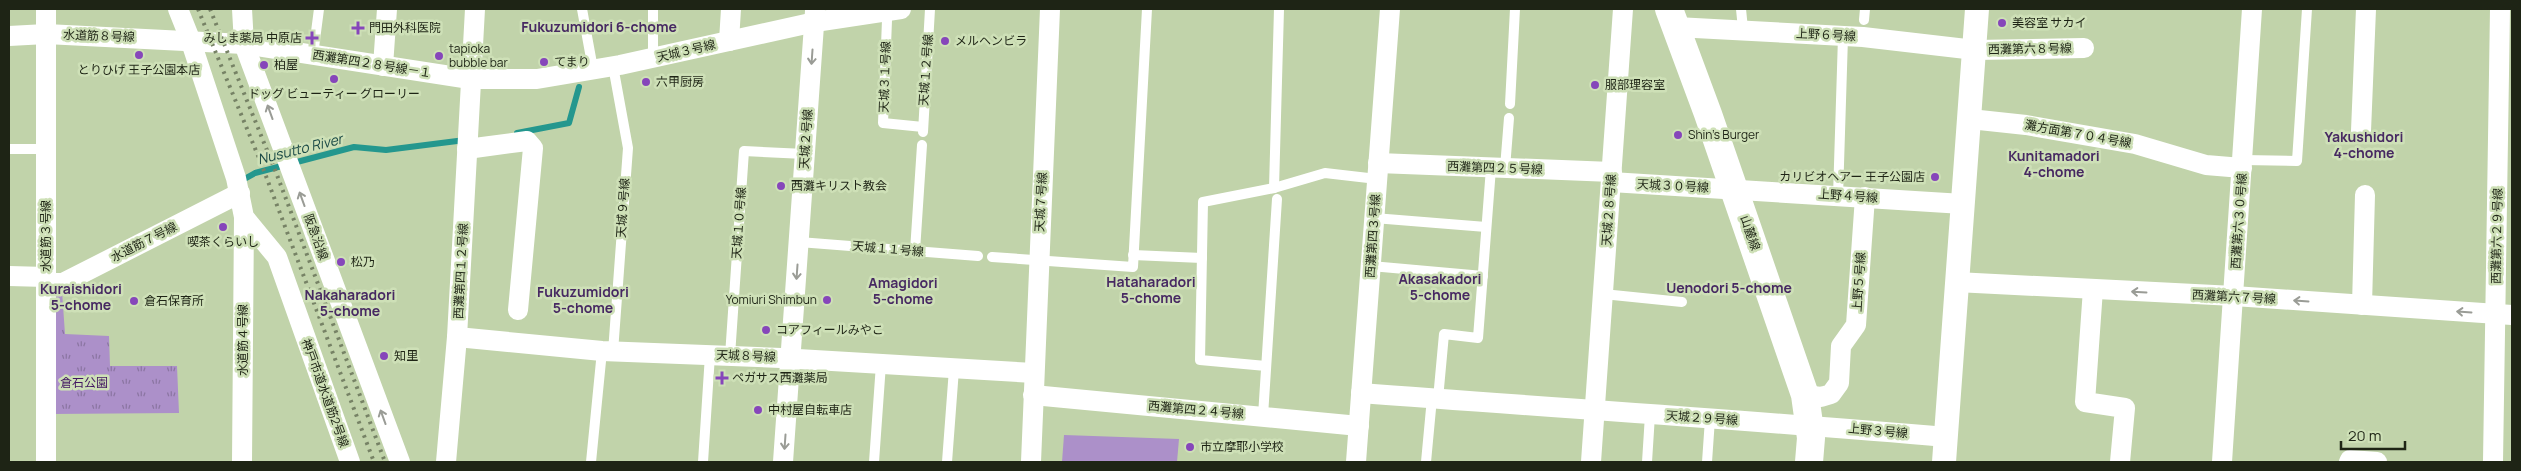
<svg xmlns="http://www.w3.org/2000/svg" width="2521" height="471" font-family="Manrope,'Noto Sans JP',sans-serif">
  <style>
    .grass { fill: url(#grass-tufts) }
    .garden { fill: #ac90c9 }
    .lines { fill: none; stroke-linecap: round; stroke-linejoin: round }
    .stream { stroke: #24978e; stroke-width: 6 }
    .service { stroke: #fff; stroke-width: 10 }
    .minor { stroke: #fff; stroke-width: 20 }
    .tertiary { stroke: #fff; stroke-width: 24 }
    .primary { stroke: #fff; stroke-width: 28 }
    .rail { stroke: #768265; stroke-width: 4; stroke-dasharray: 2.5 5; stroke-linecap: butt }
    .oneway { stroke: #9a9c96 }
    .poi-dot { fill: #8646ba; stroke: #cee0b7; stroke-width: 2 }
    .labels { text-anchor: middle; stroke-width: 5; stroke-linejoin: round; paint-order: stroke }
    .poi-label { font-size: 12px; fill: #1e2415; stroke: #cee0b7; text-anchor: start }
    .street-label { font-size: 12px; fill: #1e2415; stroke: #cee0b7 }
    .park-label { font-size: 12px; fill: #411561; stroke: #cee0b7 }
    .neighbourhood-label { font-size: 14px; font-weight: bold; fill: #472962; stroke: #cee0b7 }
    .water-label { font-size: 14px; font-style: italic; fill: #1a4945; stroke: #cee0b7 }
  </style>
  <defs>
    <pattern id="grass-tufts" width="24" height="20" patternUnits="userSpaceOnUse" patternTransform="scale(1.25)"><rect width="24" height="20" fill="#ac90c9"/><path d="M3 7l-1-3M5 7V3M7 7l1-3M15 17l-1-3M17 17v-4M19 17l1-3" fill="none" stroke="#8b75a2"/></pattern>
  </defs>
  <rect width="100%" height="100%" fill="#c1d3aa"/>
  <path class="grass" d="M62,291L65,334L109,336L110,366H177L179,413L52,414L51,297Z"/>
  <path class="garden" d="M1064,435L1179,439L1177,462H1062Z"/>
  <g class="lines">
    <g class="stream">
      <path d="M517,133L569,123L579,87"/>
      <path d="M239,182L255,173L354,147L386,150L465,140"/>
    </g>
    <g class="service">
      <path d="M582,9L593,69"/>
      <path d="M1741,9L1743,29"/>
      <path d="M887,20L883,123L923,127"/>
      <path d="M1864,20L1865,9"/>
      <path d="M313,55L319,9"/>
      <path d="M653,58V9"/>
      <path d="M613,66L628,148L613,352"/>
      <path d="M1510,104L1515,9"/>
      <path d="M923,132L930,9"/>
      <path d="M9,149H46"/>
      <path d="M2243,160L2297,161L2307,9"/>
      <path d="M1505,168L1509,118"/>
      <path d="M1274,188L1279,9"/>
      <path d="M1838,196L1843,37"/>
      <path d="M1374,218L1486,227"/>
      <path d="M799,242L978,256"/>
      <path d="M915,251L922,145"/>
      <path d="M1133,255L1202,258"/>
      <path d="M992,257L1133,267L1147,9"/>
      <path d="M1371,266L1483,276"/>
      <path d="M1603,294L1682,302"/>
      <path d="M730,356L744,151L805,154"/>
      <path d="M1266,366L1200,360L1203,202L1274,188L1325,173L1377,179"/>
      <path d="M1438,399L1444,334L1478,338L1491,168"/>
      <path d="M1263,416L1277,199"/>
      <path d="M591,462L602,351"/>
      <path d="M703,462L710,355"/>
      <path d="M874,462L881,364"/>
      <path d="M947,462L954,369"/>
      <path d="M1426,462L1432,398"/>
      <path d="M1647,462L1650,415"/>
      <path d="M1707,462L1710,419"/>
    </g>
    <g class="minor">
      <path d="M46,9V462"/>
      <path d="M178,9L190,39L236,178L244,217L277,257L350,462"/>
      <path d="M242,9L244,44L400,462"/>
      <path d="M1676,27L1863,37L1975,50L2084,48"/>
      <path d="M9,36L46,34L244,44L470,79H537L620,65L815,22L901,9"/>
      <path d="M729,41L731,9"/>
      <path d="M383,66L387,9"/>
      <path d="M1970,119L2026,125L2135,144L2206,165L2242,168"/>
      <path d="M2361,131L2366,9"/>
      <path d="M467,149L527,141L533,148L518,310"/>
      <path d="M1378,163L1612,172"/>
      <path d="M1611,182L1963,204"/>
      <path d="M9,276L46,277"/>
      <path d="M1956,282L2234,296L2512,315"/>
      <path d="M46,283H63L240,193"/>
      <path d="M2093,289L2085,402L2125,408L2120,462"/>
      <path d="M2362,305L2365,195"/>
      <path d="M457,337L602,351L781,358L1034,373"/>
      <path d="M1361,393C1556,408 1751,420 1946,437"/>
      <path d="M1033,395L1359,426"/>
      <path d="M1805,395L1821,397L1831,394L1839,383L1841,346L1856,325L1865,197"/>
      <path d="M242,462L244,217"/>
      <path d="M446,462L457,337L475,9"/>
      <path d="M783,462L815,11"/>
      <path d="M1031,462L1050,9"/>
      <path d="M1356,462L1390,9"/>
      <path d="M1591,462L1623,9"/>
      <path d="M2222,462L2252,9"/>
      <path d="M2349,462L2350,460L2377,462"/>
      <path d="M2493,462L2500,9"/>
    </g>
    <path class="tertiary" d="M1944,462L1977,9"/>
    <path class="primary" d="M1669,9L1708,114L1805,395L1811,438L1809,462"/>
    <g class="rail">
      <path d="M198,9L261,163L374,462"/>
      <path d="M210,9L277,175L385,462"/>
    </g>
  </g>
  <defs><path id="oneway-shaft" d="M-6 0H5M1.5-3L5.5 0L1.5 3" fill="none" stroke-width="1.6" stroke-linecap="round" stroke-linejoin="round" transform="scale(1.25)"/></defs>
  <g class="oneway">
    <use href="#oneway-shaft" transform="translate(812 57) rotate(94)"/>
    <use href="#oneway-shaft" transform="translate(270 112) rotate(-110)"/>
    <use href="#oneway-shaft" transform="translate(302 199) rotate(-110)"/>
    <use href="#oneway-shaft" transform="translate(797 272) rotate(94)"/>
    <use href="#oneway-shaft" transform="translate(2139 292) rotate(-177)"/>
    <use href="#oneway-shaft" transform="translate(2301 301) rotate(-176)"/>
    <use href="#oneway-shaft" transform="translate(2464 312) rotate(-176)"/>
    <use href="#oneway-shaft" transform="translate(383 417) rotate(-110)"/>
    <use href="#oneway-shaft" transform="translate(785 442) rotate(94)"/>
  </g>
  <g class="poi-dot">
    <circle cx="2002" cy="23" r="5"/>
    <path d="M355.5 20.5h5v5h5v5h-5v5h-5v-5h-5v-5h5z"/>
    <path d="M309.5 30.5h5v5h5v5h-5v5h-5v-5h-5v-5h5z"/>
    <circle cx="945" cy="41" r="5"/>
    <circle cx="139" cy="55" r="5"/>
    <circle cx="439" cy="56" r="5"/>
    <circle cx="544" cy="62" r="5"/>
    <circle cx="264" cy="65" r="5"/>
    <circle cx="334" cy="79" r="5"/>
    <circle cx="646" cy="82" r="5"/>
    <circle cx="1595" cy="85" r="5"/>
    <circle cx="1678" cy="135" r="5"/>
    <circle cx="1935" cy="177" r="5"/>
    <circle cx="781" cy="186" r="5"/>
    <circle cx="223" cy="227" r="5"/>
    <circle cx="341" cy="262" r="5"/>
    <circle cx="827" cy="300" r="5"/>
    <circle cx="134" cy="301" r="5"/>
    <circle cx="766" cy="330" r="5"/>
    <circle cx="384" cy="356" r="5"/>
    <path d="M719.5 370.5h5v5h5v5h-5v5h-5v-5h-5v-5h5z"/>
    <circle cx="758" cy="410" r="5"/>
    <circle cx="1190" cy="447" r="5"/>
  </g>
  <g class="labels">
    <g class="poi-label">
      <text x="2012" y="27">美容室 サカイ</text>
      <text x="369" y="32">門田外科医院</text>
      <text x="302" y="42" text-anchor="end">みしま薬局 中原店</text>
      <text x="955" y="45">メルヘンビラ</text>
      <text x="449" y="53">tapioka<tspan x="449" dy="14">bubble bar</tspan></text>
      <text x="554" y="66">てまり</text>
      <text x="274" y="69">柏屋</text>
      <text x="139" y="74" text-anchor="middle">とりひげ 王子公園本店</text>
      <text x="656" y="86">六甲厨房</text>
      <text x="1605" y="89">服部理容室</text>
      <text x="334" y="98" text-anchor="middle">ドッグ ビューティー グローリー</text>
      <text x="1688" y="139">Shin's Burger</text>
      <text x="1925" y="181" text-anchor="end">カリビオヘアー 王子公園店</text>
      <text x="791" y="190">西灘キリスト教会</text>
      <text x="223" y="246" text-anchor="middle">喫茶くらいし</text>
      <text x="351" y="266">松乃</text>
      <text x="817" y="304" text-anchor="end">Yomiuri Shimbun</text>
      <text x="144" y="305">倉石保育所</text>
      <text x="776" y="334">コアフィールみやこ</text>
      <text x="394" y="360">知里</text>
      <text x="732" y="382">ペガサス西灘薬局</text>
      <text x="768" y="414">中村屋自転車店</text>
      <text x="1200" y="451">市立摩耶小学校</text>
    </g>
    <g class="street-label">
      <text transform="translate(1826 35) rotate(3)" y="4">上野６号線</text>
      <text transform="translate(99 36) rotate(2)" y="4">水道筋８号線</text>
      <text transform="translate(2030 49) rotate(-1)" y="4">西灘第六８号線</text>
      <text transform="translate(686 51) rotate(-13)" y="4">天城３号線</text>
      <text transform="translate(372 64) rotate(9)" y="4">西灘第四２８号線－１</text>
      <text transform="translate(926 70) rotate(-86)" y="4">天城１２号線</text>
      <text transform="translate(885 77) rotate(-88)" y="4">天城３１号線</text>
      <text transform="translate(2078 134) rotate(10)" y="4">灘方面第７０４号線</text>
      <text transform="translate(806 139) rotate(-86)" y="4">天城２号線</text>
      <text transform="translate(1495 168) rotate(2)" y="4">西灘第四２５号線</text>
      <text transform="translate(1673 186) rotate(3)" y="4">天城３０号線</text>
      <text transform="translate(1848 196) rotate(4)" y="4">上野４号線</text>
      <text transform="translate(1041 202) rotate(-87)" y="4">天城７号線</text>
      <text transform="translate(623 208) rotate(-86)" y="4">天城９号線</text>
      <text transform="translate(1609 210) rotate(-86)" y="4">天城２８号線</text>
      <text transform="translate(2239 221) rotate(-86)" y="4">西灘第六３０号線</text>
      <text transform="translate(739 223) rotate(-86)" y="4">天城１０号線</text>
      <text transform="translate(1750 233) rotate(71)" y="4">山麓線</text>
      <text transform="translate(46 236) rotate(-90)" y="4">水道筋３号線</text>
      <text transform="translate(1373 236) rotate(-86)" y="4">西灘第四３号線</text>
      <text transform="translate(2497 236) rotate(-89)" y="4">西灘第六２９号線</text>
      <text transform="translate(316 237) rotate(70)" y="4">阪急沿線</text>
      <text transform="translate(144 242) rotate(-27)" y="4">水道筋７号線</text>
      <text transform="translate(888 249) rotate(5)" y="4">天城１１号線</text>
      <text transform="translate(461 271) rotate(-87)" y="4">西灘第四１２号線</text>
      <text transform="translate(1859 282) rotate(-86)" y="4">上野５号線</text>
      <text transform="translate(2234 297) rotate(3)" y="4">西灘第六７号線</text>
      <text transform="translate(243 340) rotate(-90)" y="4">水道筋４号線</text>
      <text transform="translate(746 356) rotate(2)" y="4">天城８号線</text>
      <text transform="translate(325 393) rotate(70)" y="4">神戸市道水道筋2号線</text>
      <text transform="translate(1196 410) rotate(5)" y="4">西灘第四２４号線</text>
      <text transform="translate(1702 418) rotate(4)" y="4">天城２９号線</text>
      <text transform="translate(1878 431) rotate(5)" y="4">上野３号線</text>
    </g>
    <g class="park-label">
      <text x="84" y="387">倉石公園</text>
    </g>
    <g class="neighbourhood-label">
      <text x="599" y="32">Fukuzumidori 6-chome</text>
      <text x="2364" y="142">Yakushidori<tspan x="2364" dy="16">4-chome</tspan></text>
      <text x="2054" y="161">Kunitamadori<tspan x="2054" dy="16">4-chome</tspan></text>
      <text x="1440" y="284">Akasakadori<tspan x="1440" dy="16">5-chome</tspan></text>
      <text x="1151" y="287">Hataharadori<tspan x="1151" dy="16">5-chome</tspan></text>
      <text x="903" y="288">Amagidori<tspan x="903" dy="16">5-chome</tspan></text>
      <text x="1729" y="293">Uenodori 5-chome</text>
      <text x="81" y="294">Kuraishidori<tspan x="81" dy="16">5-chome</tspan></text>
      <text x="583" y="297">Fukuzumidori<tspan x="583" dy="16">5-chome</tspan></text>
      <text x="350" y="300">Nakaharadori<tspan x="350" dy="16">5-chome</tspan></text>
    </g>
    <g class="water-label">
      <text transform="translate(300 149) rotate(-14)" y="5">Nusutto River</text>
    </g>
  </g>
  <rect width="2521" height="471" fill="none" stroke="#1e2415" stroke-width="20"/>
  <path d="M2341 441v8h64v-8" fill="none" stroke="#1e2415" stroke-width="2.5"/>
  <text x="2348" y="441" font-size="15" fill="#1e2415" stroke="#cee0b7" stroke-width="4" paint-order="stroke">20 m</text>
</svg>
